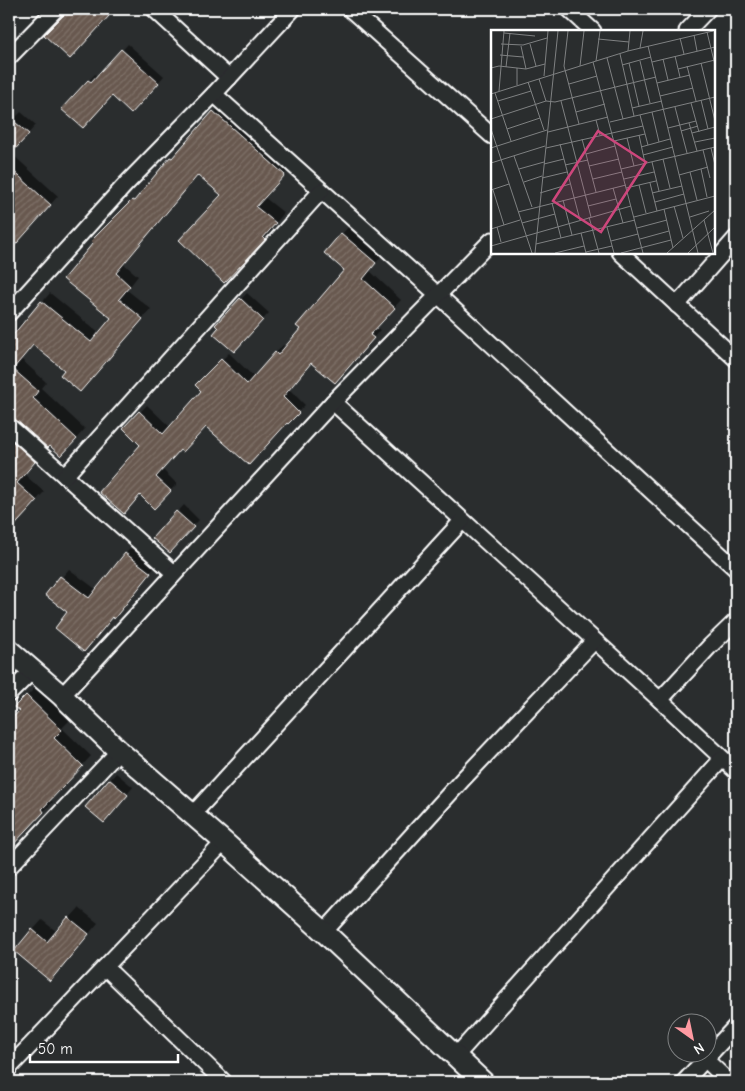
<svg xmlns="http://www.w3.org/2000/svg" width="745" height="1091" font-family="'Comic Neue',sans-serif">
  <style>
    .shadow { fill: #0007 }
    .building { fill: url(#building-hatch); stroke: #fff }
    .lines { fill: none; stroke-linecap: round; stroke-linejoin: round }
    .minor-casing { stroke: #fff; stroke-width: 19 }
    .tertiary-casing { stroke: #fff; stroke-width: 24 }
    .minor { stroke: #2a2d2e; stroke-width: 15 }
    .tertiary { stroke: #2a2d2e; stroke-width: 20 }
    .inset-road { fill: none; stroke: #7f8182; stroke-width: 1 }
    .view { fill: #ce467c; fill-opacity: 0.15; stroke: #ce467c; stroke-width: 2.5 }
    .inset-edge { fill: none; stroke: #fff; stroke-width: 2.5 }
  </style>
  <defs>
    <pattern id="building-hatch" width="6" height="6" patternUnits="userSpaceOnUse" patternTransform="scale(1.25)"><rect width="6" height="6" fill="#68594f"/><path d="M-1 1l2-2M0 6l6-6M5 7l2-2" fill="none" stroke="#7f7269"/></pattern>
  </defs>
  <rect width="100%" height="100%" fill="#2a2d2e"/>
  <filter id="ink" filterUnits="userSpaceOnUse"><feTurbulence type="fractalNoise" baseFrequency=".02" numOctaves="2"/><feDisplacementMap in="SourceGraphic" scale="10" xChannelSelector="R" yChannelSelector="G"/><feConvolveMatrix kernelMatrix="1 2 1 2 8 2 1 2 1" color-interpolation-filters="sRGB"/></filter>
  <g filter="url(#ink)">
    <g class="shadow">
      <path d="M70,9H115L80,47L64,16Z"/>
      <path d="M9,15L15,21L9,28Z"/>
      <path d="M128,44L164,76L137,106L112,95L63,109L95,74L98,77Z"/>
      <path d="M223,103L293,165L264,197L284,213L271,229L273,230L233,273L223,195L199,174L124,264L138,276L127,290L151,309L88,381L66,370L34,344L21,359L46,382L41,388L85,429L61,455L29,421L9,404V336L22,322L24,324L50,293L100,334L112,318L94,243L93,241L142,193L171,158L180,149L181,150Z"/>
      <path d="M21,112L36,125L11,153L58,196L21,238L9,246V124Z"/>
      <path d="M349,226L382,255L370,271L401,300L376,327L380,330L342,374L312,362L289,389L305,405L288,422L206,425L180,449L162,469L177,484L154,507L142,444L125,428L147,405L170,427L203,391L197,385L229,353L254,377L283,345L286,348L345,270L325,253Z"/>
      <path d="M247,293L269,313L240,344L216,325Z"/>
      <path d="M9,431L42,453L24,474L44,492L14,525L16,528L9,535Z"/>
      <path d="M184,505L199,520L176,545L154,537Z"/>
      <path d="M133,546L157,564L151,572L126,553Z"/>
      <path d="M69,569L97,590L150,574L114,617L69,612L47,595Z"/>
      <path d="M36,687L70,720L62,728L91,756L50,800L53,802L9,847V816L11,814L9,812V784L15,777L9,771V724L20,711L16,707Z"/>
      <path d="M116,773L133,787L110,815L87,806Z"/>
      <path d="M79,908L98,923L50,979L33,930L42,920L57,932Z"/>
      <path d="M9,1012L13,1016L9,1021Z"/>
    </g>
    <g class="building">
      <path d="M67,9H101L109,16L70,59L44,35L63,16Z"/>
      <path d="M121,49L159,83L131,114L112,96L83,128L61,109L88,80L91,82Z"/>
      <path d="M213,111L285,175L256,207L276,223L263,238L265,240L224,283L179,240L221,195L198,175L116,273L130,286L119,299L143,319L80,392L60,375L64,370L33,345L13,369L38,391L33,398L77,439L61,456L50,446L48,448L15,419L9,417V340L41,301L91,342L111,318L63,279L93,243L91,241L132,200L134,201L170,157L172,158Z"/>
      <path d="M9,117L29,134L9,156Z"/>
      <path d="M9,167L51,205L9,252Z"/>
      <path d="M341,233L376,263L363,279L395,308L370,335L374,338L335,383L311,363L283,397L299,413L288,424L287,423L249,465L206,427L183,452L180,450L156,477L171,491L154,509L140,495L124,514L99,492L140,445L123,428L139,411L163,434L201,391L195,385L221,359L247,384L275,352L278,355L300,329L296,326L344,270L324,253Z"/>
      <path d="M240,298L263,320L234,352L213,334L218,328L215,325Z"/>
      <path d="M9,438L35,462L17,483L37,501L9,532Z"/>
      <path d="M176,511L194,527L170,553L152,538Z"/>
      <path d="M125,553L151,573L114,619L113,617L84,652L55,628L67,612L45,595L60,576L89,598Z"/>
      <path d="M26,695L62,730L54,738L83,766L42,809L44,812L9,849V722L19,711L14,707Z"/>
      <path d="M109,779L128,795L104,823L85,807Z"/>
      <path d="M68,917L89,934L50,981L14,951L32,929L47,942Z"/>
    </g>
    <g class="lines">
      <g class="minor-casing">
        <g id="minor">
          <path d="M154,9L229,78"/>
          <path d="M350,9L492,136"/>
          <path d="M569,9L593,31"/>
          <path d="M687,31L708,9"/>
          <path d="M9,57L56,9"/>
          <path d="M214,94L438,295L736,569"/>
          <path d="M620,252L736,359"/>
          <path d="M677,305L736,238"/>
          <path d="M9,313L126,184L214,94L293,9"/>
          <path d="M333,402L660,700L736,771"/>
          <path d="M9,426L174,573"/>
          <path d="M65,476L321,191"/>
          <path d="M9,694L32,671"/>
          <path d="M62,696L333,402L492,240"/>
          <path d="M660,700L709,647L736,621"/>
          <path d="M193,814L462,521"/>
          <path d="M9,867L119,751"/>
          <path d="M324,932L463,779L594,641"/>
          <path d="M105,967L224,1082"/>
          <path d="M456,1056L722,759"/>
          <path d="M705,1059L729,1082"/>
          <path d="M9,1068L224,842"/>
          <path d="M684,1082L736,1026"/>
        </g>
      </g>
      <g class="tertiary-casing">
        <path id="tertiary" d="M9,650L62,696L119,751L224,842L324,932L483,1082"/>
      </g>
      <use href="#minor" class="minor"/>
      <use href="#tertiary" class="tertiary"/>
    </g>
  </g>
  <g transform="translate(491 30)">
    <rect width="224" height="224" fill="#2a2d2e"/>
    <path class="inset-road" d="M77,1L73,36L88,94M216,2L224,35M13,3L44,6M203,5L206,21M189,8L193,24M107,9L138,12M10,14L32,15L56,8M39,14L45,36M30,16L35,39M157,16L207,223M149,18L152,1M137,21L139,1M129,24L143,86M9,25L32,27M184,26L189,47M116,28L132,89M172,29L177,50M105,31L109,1M149,31L159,73M102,32L152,223M161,32L224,17M138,33L148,76M210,33L224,91M131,35L160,27M89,36L93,1M196,36L205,71M15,37L19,3M0,38L8,36L35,39L54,34M26,38V55M187,39L224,30M53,46L57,1M48,49L55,71M37,52L53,100M166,53L199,45M78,54L106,46M8,61L13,1M4,63L20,111M0,64L137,21L222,1M169,66L202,58M210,70L217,99M7,71L40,61M70,71L100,187M200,73L208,102M184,77L196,123M141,78L171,71M85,82L114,74M161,82L168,112M149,85L157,115M0,89L55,71L64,72L165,47M105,90L109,105M119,92L224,67M198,93L206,121M177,98L205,91M0,99L41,223M16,99L49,88M190,101L207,96M57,102L117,87M201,103L224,97M148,105L154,133M136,108L143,136M91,109L105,162M123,111L154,104M204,112L224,108M69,114L89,190M150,117L179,109M0,118L56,100M55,118L152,96M220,118L224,135M212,120L219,148M95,124L124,116M152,125L182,117M23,126L41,177M172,129L179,158M161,132L168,161M0,133L54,116M53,134L73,129M74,135L97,130M98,136L128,129M28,139L53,132M130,139L224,117M210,139L216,167M199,142L206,170M188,145L217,137M51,148L76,142M102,149L131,142M133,149L163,142M33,152L51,146M159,153L166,181M148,155L155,183M122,158L132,193M135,158L165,151M0,160L18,154M2,160L13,195M49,163L79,154M161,163L191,156M72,170L81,205M164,172L193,164M61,173L70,208M97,176L125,169M183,176L192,208M173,179L182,218M27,182L135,155M98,187L108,223M143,187L224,166M199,187L218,181M213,190L222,223M31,193L64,184M6,197L10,212M116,197L123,223M146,198L176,190M0,199L29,190M90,203L95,223M149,209L178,201M120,211L147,204M45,214L144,190M0,216L140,176M95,222L121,216M44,223L67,1M64,223L93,216M130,223L180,210M176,223L224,180M197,223L224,197"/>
    <path class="view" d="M107,101L155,132L110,202L62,171Z"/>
    <rect width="224" height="224" class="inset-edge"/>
  </g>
  <rect width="745" height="1091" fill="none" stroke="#2a2d2e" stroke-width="30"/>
  <rect x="15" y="15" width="715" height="1061" fill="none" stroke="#fff" stroke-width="2" filter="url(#ink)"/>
  <g transform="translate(692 1038) rotate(147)"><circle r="24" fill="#2a2d2e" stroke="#7f8182"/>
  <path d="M0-4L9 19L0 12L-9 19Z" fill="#ff9aa2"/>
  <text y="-8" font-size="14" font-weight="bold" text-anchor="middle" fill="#ffffff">N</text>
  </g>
  <path d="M30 1054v8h148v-8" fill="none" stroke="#ffffff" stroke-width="2.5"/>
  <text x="38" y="1054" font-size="15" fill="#ffffff" stroke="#2a2d2e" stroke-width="4" paint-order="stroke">50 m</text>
</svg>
